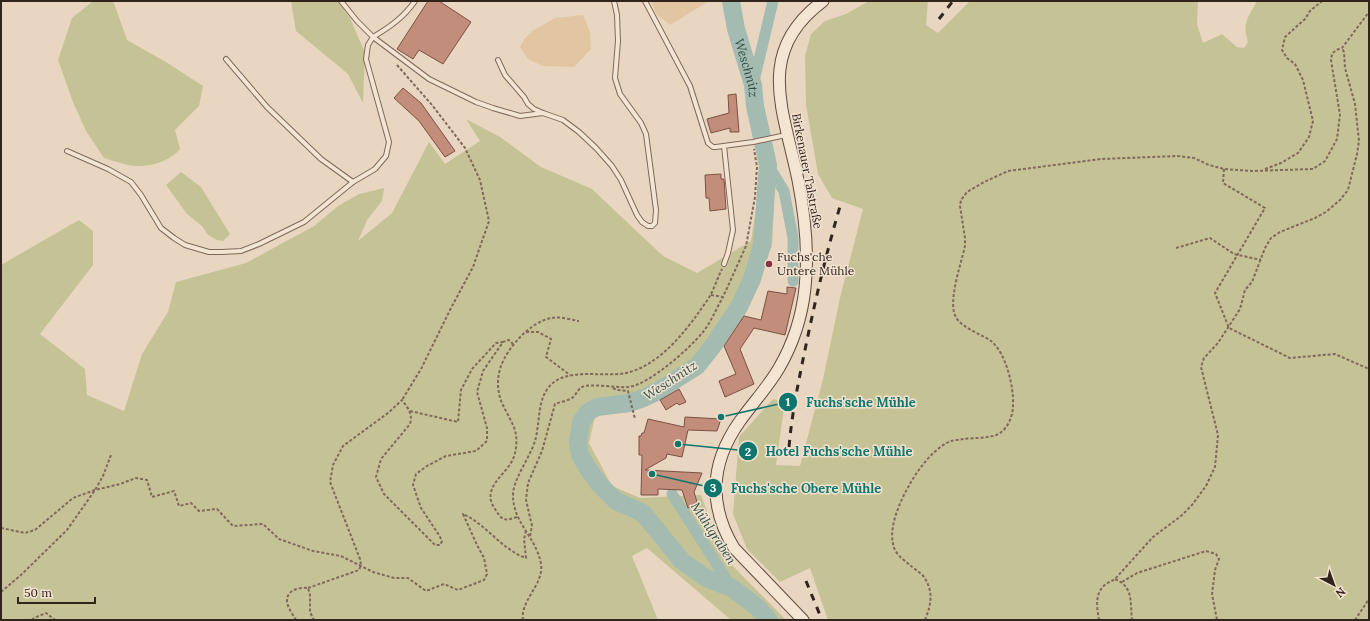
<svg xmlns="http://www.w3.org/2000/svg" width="1370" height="621" font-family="Lora,serif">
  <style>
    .green { fill: #c5c396 }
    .sand { fill: #e2c6a1 }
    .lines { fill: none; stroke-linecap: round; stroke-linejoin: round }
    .canal { stroke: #a3bbb0; stroke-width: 11 }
    .river { stroke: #a3bbb0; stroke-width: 18 }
    .building { fill: #c28d7b; stroke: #7c5143 }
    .service-casing { stroke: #80685b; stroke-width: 6 }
    .secondary-casing { stroke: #614a3e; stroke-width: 13 }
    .path { stroke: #80685b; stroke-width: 2; stroke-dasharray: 3 2; stroke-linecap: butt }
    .service { stroke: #f4e5d3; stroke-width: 4 }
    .secondary { stroke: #f4e5d3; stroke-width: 11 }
    .rail { stroke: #31241d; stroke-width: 3; stroke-dasharray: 7 7; stroke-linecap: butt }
    .poi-dot { fill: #88313f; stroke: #f1e2d0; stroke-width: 1.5 }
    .labels { text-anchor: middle; stroke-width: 3; stroke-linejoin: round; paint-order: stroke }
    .street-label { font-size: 12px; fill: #31241d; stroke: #f1e2d0 }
    .poi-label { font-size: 12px; fill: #31241d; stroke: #f1e2d0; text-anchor: start }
    .water-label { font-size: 13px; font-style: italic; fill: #2e4f48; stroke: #f1e2d0 }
    .leader { fill: none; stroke: #0f766e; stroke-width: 1.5 }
    .callout-dot { fill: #0f766e; stroke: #f1e2d0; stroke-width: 1.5 }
    .mark-label { font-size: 12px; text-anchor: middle; font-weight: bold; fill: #fff }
    .callout-label { font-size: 13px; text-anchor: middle; font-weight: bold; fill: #0f766e; stroke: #f1e2d0; stroke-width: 3; stroke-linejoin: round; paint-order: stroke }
  </style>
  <rect width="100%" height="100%" fill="#e8d6c1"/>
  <g class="green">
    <path d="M93,1H112L114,3L127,40L166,62L203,86L199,106L175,130L180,149C171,161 150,167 135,166C125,165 114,161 104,158L86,131L73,102L58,60L72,18Z"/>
    <path d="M291,1H338L350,18L365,53L363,103L348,74L296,31Z"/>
    <path d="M869,1H928L926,25L938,33L970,1H1198L1197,24L1203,43L1222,34L1237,47L1244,48L1248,42C1242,24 1247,19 1256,3L1255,1H1369V620H828L810,568L780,582L747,549L733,514L739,437L773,399L785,401L776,465L800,466L823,379L840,298L863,209L832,198L818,174L806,105L805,56L811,34L825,21L846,14Z"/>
    <path d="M466,119L500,137L541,167L592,189L663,256L697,273L751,241L762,169L774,206L772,246L740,317L700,365L650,393L596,412L589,443L612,486L640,498L701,495L724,557L786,620H731L647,548L632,556L658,620H1V265L79,220L93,231V265L40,334L85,369L87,395L124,411L142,354L168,312L176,282L246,263L314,226L338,206L359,194L384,188L382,201L367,220L358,241L392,213L429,142L445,164L480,141Z"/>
    <path d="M181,172L201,187L230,234L223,241L217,240L208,235L202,226L187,214L166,185Z"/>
  </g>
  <g class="sand">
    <path d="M651,1H709L670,25L656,14Z"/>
    <path d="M583,15L590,32L591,49L574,67L543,66L528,59L520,47L525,38L534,30L555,18Z"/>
  </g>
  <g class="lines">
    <g class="canal">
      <path d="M753,85L773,1"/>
      <path d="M768,165L784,191L793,238V281"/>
      <path d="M672,494L732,588"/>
    </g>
    <path class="river" id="s1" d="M731,1L736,29L753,85L755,106L768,165L762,245L752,279L739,307L712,347L697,366L656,392L641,399L629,403L597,407L588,412L581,422L578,442L580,455L587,467L599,484L616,501L643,513L682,561L706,578L732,588L757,607L769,620"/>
  </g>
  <g class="building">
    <path d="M428,1H439L471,22L443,64L419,50L413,59L397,49Z"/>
    <path d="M403,88L421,103L455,151L445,157L419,121L394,98Z"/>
    <path d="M736,94L739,132H730V128L711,133L707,119L729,113L728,95Z"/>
    <path d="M721,174V179H724L726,209L710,211L709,198H706L705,175Z"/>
    <path d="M787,287L796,288L785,335L754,328L740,349L754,384L725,397L719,381L736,374L724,346L744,316L761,320L768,291L787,294Z"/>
    <path d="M679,389L686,402L679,405L677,403L666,410L660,400Z"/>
    <path d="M685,417L721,419L717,431L688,430L682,457L667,454L666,458L645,470L702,473L694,492L698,505L688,508L682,490L658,489V495H641L642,455H639V436H641L642,433H644L648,419L684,427Z"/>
  </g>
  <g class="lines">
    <g class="service-casing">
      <g id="service">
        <path d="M341,1L357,21L373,37C390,27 404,17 415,1"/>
        <path d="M645,1L690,86L708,143L713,147H716L753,142L786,135"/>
        <path d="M226,59L267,107L321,159L353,182"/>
        <path d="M498,60L505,75L524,97L528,104L534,109L543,113"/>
        <path d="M67,151L108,169L131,182L141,195L161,228L174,238L185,245L209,252H222L241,251L259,244L304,222L353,182L375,169L386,156L389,142L366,59L368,45L373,37L429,79L476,102L493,108L520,116L543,113L563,120L579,132L596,148L612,166L621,180L637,215L642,222L648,226H652L655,223L656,210L646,134L641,123L620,94L615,78L618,41L617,15L614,1"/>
        <path d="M724,264L728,253L733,230L724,146"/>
      </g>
    </g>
    <g class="secondary-casing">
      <path id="secondary" d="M803,620L734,548C708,505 710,463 740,421C752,404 768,387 779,368C793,344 802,316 805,288C809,252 805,216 798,180C784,111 754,52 823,1"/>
    </g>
    <g class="path">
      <path d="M397,65L432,105L465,148L480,180L489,221L473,267L451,308L421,369L402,400"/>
      <path d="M1224,169L1223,183L1265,208L1215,293L1229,328L1290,358L1335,354L1369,369"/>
      <path d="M1265,169L1281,163L1298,153L1309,137L1313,121L1303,80L1295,64L1287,58L1282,50L1285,37L1305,19L1310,11L1322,1"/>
      <path d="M1176,248L1210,238L1234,254L1261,260"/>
      <path d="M711,295L723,297L746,246L755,197L757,167L754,149"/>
      <path d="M526,332H538L551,339L546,357L570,375"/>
      <path d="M613,388L617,390L628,391L635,419"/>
      <path d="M410,411L458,422L461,390L472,369L496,343L503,342"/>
      <path d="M517,517C507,520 503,522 497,512C495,509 492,505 491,501C487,484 507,473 513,459C516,452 517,443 516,435C514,421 501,407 499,393C497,385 498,374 501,366C508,347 531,321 552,318C560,316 571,320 579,321"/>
      <path d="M1,528L25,533L35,530L73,498L95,490L120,484L136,478L147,480L152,497L174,491L179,506L191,503L199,511L217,509L233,526L263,524L279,539L313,551L341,556L373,572L394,578H408L426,591L444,584L458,590L484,580L487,574L484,558L477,545L463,514C486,524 502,550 526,558L524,539L526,531"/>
      <path d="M530,536L532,526L526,500L528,483L542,451L555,404C560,402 567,401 572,398C576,395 578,389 582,387C589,383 617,388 628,387C649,385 690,348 703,332C711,322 716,309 723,297"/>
      <path d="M1115,579C1134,587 1130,603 1132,620"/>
      <path d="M1122,582L1137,573L1206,551L1216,554L1219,559L1215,570L1212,594L1217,620"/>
      <path d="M308,588L359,570L361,565L360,559L330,482L333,465L343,446L388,413L402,400C408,408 413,414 410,424L381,459L376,477L384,494L435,545H440L442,541L439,535L421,508L413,485L416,474L427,466L446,456L476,451L487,441V428L477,392L483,371L503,342L508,340L511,341L513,345"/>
      <path d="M1,592L21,575L67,530L95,490L103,476L111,455"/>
      <path d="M32,620L34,618L46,613L55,620"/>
      <path d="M296,620C293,615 288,608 287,602C286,590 299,587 308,588L310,595V612L314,620"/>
      <path d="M523,620C520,600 544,585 541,564C537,538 512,522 513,494C514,478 530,457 535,441C540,424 537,403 548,388C565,366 602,378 626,373C657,366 682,336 699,312C703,306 708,300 711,294C715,286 718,277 722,269"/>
      <path d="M591,620H599"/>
      <path d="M925,620C931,605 934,592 924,577C920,572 914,569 910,565C905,561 898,556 895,550C886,531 900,501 910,484C918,469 935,447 951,441C954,440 959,440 963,439C972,438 989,438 996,435C1007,431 1013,417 1013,405C1014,387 1006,353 991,341C980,333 957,327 954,312C950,295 961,264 965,246V238L960,206L961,200L967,192L984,182L1008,171L1101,159L1177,156L1194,158L1209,165L1224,169L1252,171L1313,169L1325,161L1337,139L1340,115L1331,60L1332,54L1336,50L1342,48L1369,12"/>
      <path d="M1099,620C1097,607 1094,593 1106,584C1109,582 1112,581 1115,579L1153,537L1181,516L1192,505L1206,486L1215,467L1218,435L1201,367L1204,358L1218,343L1240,309L1245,290L1252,282L1265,248L1271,238L1280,232L1315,218L1326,212L1340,200L1348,190L1357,154L1359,141L1355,104L1345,68L1344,52L1342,48"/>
      <path d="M1355,620L1369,599"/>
    </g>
    <use href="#service" class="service"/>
    <use href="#secondary" class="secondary"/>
    <g class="rail">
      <path d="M939,19L953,1"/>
      <path d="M789,447C792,412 799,379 806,345C816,297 827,250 841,203"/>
      <path d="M806,581L822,620"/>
    </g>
  </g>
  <circle class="poi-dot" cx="769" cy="264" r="4"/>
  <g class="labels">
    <g class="street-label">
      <text transform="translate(807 171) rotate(79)" y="4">Birkenauer Talstraße</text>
    </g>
    <g class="poi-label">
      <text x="777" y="261">Fuchs'che<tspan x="777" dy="14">Untere Mühle</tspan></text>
    </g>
    <g class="water-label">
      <text dy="5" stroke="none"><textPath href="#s1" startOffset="69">Weschnitz</textPath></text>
      <text transform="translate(670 380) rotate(-33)" y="5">Weschnitz</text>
      <text transform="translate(714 533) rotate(57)" y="5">Mühlgraben</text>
    </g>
  </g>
  <path class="leader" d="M721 417L788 402M678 444L748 451M652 474L713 488"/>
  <g class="callout-dot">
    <circle cx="721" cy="417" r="4"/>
    <circle cx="678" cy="444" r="4"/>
    <circle cx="652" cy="474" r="4"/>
    <circle cx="788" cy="402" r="10"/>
    <circle cx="748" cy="451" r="10"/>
    <circle cx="713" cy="488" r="10"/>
  </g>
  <g class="mark-label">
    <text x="788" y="406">1</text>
    <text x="748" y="456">2</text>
    <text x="713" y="492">3</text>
  </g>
  <g class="callout-label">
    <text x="861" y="407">Fuchs'sche Mühle</text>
    <text x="839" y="456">Hotel Fuchs'sche Mühle</text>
    <text x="806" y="493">Fuchs'sche Obere Mühle</text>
  </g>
  <rect width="1370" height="621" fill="none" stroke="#31241d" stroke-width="4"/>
  <g transform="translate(1334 585) rotate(139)" stroke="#f1e2d0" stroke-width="3" paint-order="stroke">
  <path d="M0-3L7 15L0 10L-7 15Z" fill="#31241d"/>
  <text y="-6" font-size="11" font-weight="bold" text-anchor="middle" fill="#31241d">N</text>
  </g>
  <path d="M18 597v6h77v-6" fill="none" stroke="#31241d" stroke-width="2"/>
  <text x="24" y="597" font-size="12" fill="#31241d" stroke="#f1e2d0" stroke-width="3" paint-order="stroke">50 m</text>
</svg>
